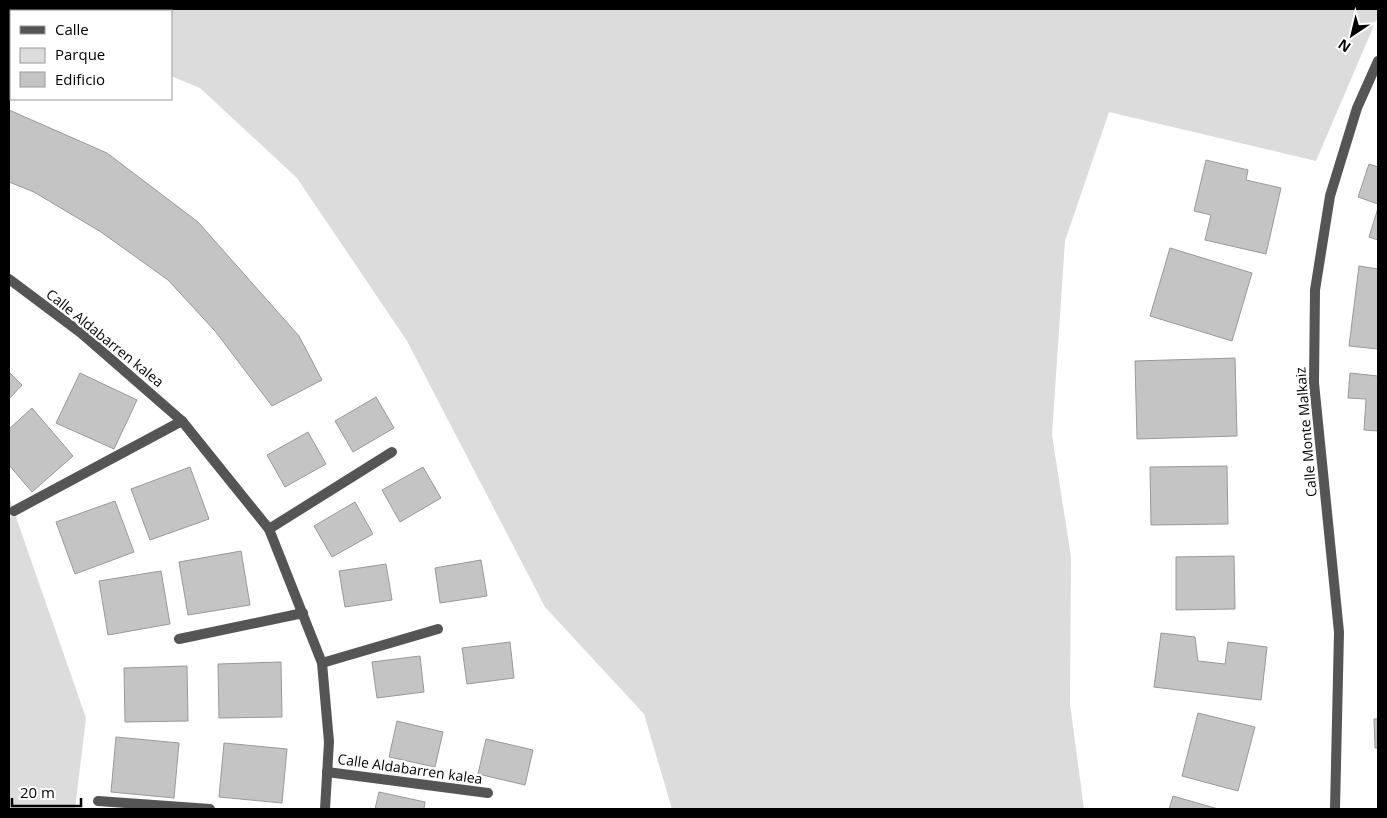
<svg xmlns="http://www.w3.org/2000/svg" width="1387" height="818" font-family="'Open Sans',sans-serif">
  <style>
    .green { fill: #dcdcdc }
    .building { fill: #c4c4c4; stroke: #999 }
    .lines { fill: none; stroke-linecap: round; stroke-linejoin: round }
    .minor { stroke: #555; stroke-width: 10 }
    .labels { text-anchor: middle; stroke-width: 4.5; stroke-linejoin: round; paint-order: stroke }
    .street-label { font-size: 14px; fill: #000; stroke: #fff }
  </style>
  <rect width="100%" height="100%" fill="#fff"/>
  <g class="green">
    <path d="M16,9H1378V16L1316,161L1109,112L1065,241L1052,435L1071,557L1070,704L1084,809H672L644,714L545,607L407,341L297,178L200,88L171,76V11H22Z"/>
    <path d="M9,497L86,718L75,809H9Z"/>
  </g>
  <g class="building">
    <path d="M9,110L107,153L198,222L299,336L322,380L272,406L215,331L168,280L101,232L34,192L9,182Z"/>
    <path d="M1206,160L1248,170L1246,180L1281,188L1266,254L1205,240L1211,215L1194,211Z"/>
    <path d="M1369,164L1378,167V204L1358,197Z"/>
    <path d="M1378,208V240L1369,237Z"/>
    <path d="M1170,248L1252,273L1232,341L1150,316Z"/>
    <path d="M1359,266L1378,269V349L1349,346Z"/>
    <path d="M1235,358L1237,436L1137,439L1135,361Z"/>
    <path d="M9,372L22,385L9,399Z"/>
    <path d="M80,373L137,400L114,449L56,423Z"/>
    <path d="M1350,373L1378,376V431L1364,430L1366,399L1348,398Z"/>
    <path d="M376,397L394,428L353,452L335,421Z"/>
    <path d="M32,408L73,456L32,492L9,465V429Z"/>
    <path d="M308,432L326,464L285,487L267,455Z"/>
    <path d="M1227,466L1228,524L1151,525L1150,467Z"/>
    <path d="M190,467L209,519L150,540L131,489Z"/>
    <path d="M423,467L441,498L400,522L382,490Z"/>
    <path d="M115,501L134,552L75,574L56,522Z"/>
    <path d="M355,502L373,534L332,557L314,526Z"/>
    <path d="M241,551L250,605L188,615L179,562Z"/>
    <path d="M1234,556L1235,609L1176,610V557Z"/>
    <path d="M481,560L487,596L440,603L435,568Z"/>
    <path d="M386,564L392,600L345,607L339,571Z"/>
    <path d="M161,571L170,624L108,635L99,581Z"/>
    <path d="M1161,633L1195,637L1198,661L1225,664L1228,642L1267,647L1261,700L1154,687Z"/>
    <path d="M510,642L514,678L467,684L462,648Z"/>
    <path d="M420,656L424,692L377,698L372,662Z"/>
    <path d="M281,662L282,717L219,718L218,664Z"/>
    <path d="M187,666L188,721L125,722L124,668Z"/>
    <path d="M1198,713L1255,727L1238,791L1182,776Z"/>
    <path d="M1374,719H1378V748H1375Z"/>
    <path d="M397,721L443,732L435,767L389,757Z"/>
    <path d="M116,737L179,743L174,798L111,792Z"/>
    <path d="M486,739L533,750L525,785L478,774Z"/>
    <path d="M224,743L287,749L282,803L219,797Z"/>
    <path d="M379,792L425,802L424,809H375Z"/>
    <path d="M1173,796L1218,809H1169Z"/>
  </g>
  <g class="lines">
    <g class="minor">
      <path d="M9,279L81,333L182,421L269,529L322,663L329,742L325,809"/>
      <path d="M14,511L182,421"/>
      <path d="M269,529L392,452"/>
      <path d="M179,639L303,613"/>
      <path d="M322,663L438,629"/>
      <path d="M327,772L488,793"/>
      <path d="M98,801L210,809"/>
      <path d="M1335,809L1339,632L1314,383L1315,290L1330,196L1357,108L1378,61"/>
    </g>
  </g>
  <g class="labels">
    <g class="street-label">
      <text transform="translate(105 338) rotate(39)" y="5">Calle Aldabarren kalea</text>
      <text transform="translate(1306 432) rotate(-95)" y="5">Calle Monte Malkaiz</text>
      <text transform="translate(410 769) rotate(8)" y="5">Calle Aldabarren kalea</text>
    </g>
  </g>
  <rect width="1387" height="818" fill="none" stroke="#000000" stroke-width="20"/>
  <rect x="10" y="10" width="162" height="90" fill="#ffffff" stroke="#999999"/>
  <rect x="20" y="26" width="25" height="8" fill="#555555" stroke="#999999"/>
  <text x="55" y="35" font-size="15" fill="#000000">Calle</text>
  <rect x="20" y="48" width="25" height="15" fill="#dcdcdc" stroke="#999999"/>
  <text x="55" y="60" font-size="15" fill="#000000">Parque</text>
  <rect x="20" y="72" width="25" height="15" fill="#c4c4c4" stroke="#999999"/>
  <text x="55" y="85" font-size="15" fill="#000000">Edificio</text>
  <g transform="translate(1352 35) rotate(215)" stroke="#ffffff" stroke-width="4" paint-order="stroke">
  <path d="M0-4L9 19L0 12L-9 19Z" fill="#000000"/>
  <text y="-8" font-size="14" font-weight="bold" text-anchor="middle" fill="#000000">N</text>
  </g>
  <path d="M12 798v8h69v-8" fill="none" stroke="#000000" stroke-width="2.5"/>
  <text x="20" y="798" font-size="15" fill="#000000" stroke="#ffffff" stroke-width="4" paint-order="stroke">20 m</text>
</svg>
